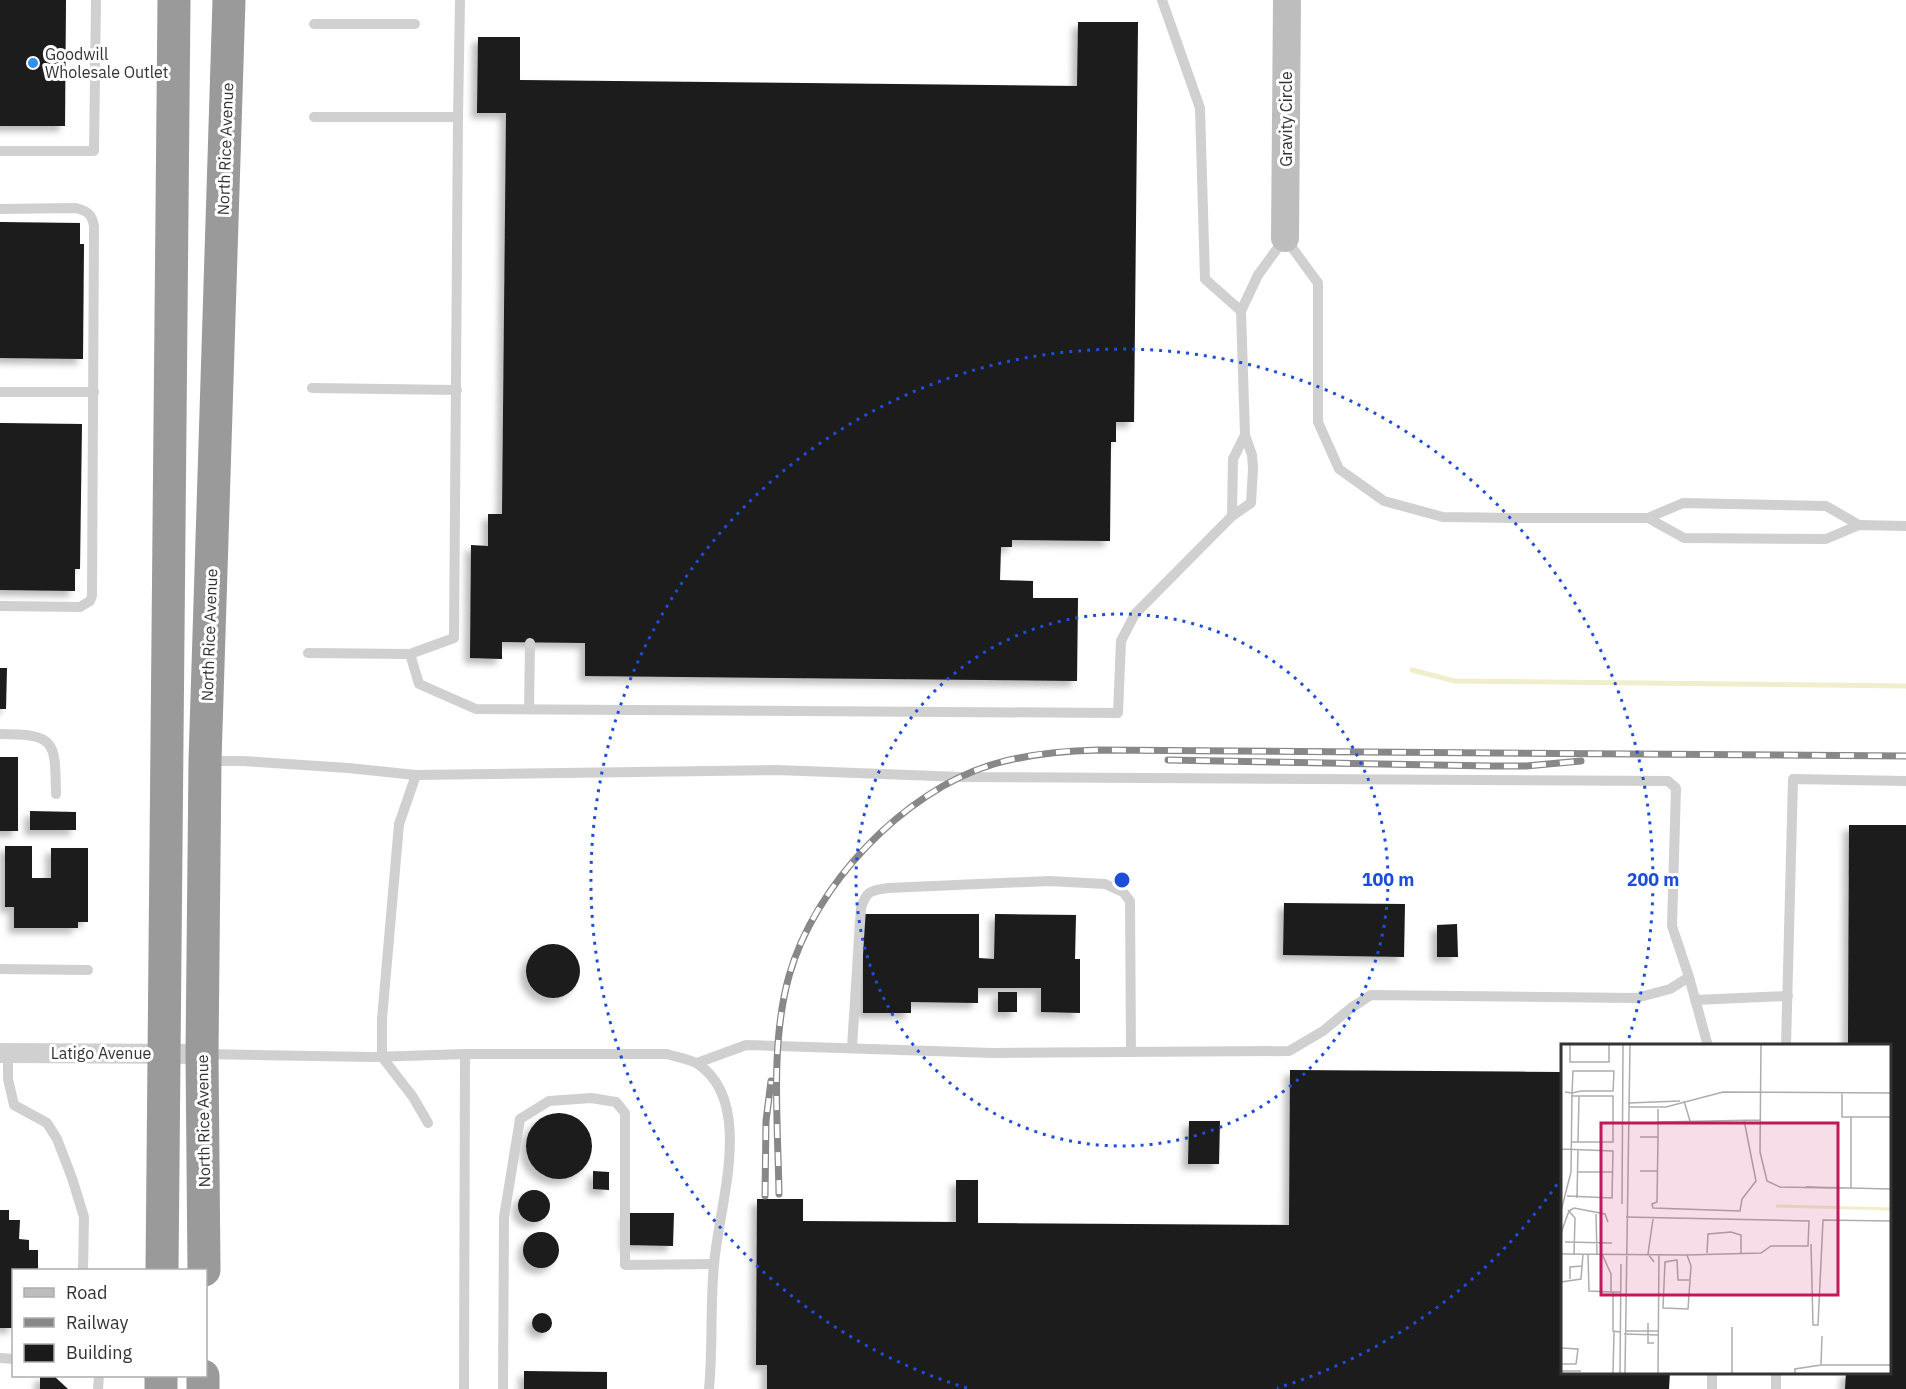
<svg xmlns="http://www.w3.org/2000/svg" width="1906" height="1389" font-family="'IBM Plex Sans',sans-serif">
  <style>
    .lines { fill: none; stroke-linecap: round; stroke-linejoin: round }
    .stream { stroke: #f0eecd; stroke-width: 5 }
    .building { fill: #1a1a1a; filter: url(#shadow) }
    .lane { stroke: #d0d0d0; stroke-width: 10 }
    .street { stroke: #d0d0d0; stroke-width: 20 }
    .secondary { stroke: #bdbdbd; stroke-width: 28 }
    .highway { stroke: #9a9a9a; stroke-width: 33 }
    .rail-casing { stroke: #888; stroke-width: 7 }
    .rail { stroke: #fff; stroke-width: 4.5; stroke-dasharray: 14; stroke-linecap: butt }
    .ring { fill: none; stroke: #1d4ed8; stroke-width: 3; stroke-dasharray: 3 6 }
    .poi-dot { fill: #2e90f1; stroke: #fff; stroke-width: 2 }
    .labels { text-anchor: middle; stroke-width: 6; stroke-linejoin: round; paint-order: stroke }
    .poi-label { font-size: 16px; fill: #333; stroke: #fff; text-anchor: start }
    .street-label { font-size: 16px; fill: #333; stroke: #fff }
    .inset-river { fill: none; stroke: #f0eecd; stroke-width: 3 }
    .inset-road { fill: none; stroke: #adadad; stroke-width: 1.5 }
    .view { fill: #c2185b; fill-opacity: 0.15; stroke: #c2185b; stroke-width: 3 }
    .inset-edge { fill: none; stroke: #333; stroke-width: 3 }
    .centre { fill: #1d4ed8; stroke: #fff; stroke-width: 3 }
    .ring-label { font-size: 18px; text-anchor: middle; font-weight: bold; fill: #1d4ed8; stroke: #fff; stroke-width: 6; stroke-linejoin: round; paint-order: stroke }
  </style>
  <defs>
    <filter id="shadow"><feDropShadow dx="-5.5" dy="5.5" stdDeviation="3" flood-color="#0004"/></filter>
  </defs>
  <rect width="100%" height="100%" fill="#fff"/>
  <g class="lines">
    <path class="stream" d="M1412,670L1455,681L1906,686"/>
  </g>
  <g class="building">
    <path d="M0,0H66L65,126H0Z"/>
    <path d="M1078,22H1138L1134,422H1116V442H1111L1110,541L1012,540V547H1001L1000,580L1033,581V598H1078L1077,681L585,676V643L502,642V659L470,658L471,545L488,546V514H502L506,113H477L478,37H520V80L1077,86Z"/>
    <path d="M0,222L80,223V244H84L83,359L0,358Z"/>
    <path d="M0,423L82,424L80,569H75V591L0,590Z"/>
    <path d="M0,668H7L6,709H0Z"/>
    <rect x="0" y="757" width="18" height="74"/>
    <path d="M30,811L76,812V830H30Z"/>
    <path d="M1849,825H1906V1389H1845L1846,1372H1890V1046H1848Z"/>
    <path d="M5,846H32V878H51V848H88V922H78V928H14V907H5Z"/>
    <path d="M1284,903L1405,904L1404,957L1283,955Z"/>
    <path d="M863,914H979V958L994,959L995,914L1076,915L1075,959H1080V1013L1041,1012V988H978V1003L911,1002V1013H863Z"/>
    <path d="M1457,924L1458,957H1437V925Z"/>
    <circle cx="553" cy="971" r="27"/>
    <rect x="998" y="992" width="19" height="20"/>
    <path d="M1290,1070L1562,1072V1372H1670L1669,1389H767V1365H756L757,1199H803V1221L956,1222V1180H978V1223L1289,1225Z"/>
    <circle cx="559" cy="1146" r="33"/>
    <path d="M1189,1121H1220L1219,1164H1188Z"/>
    <path d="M593,1171L609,1172V1190L593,1189Z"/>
    <circle cx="534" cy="1206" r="16"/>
    <path d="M0,1210H9V1220H20L19,1239L29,1240V1250H38V1270H14V1328H0Z"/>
    <path d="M626,1213H674L673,1246L626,1245Z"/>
    <circle cx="541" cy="1250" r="18"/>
    <circle cx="542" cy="1323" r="10"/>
    <path d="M524,1371L607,1372V1389H524Z"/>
    <path d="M40,1376H54L68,1389H40Z"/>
  </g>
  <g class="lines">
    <g class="lane">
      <path d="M314,24H415"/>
      <path d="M314,117H458L454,638L410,654L419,684L476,709L1118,713L1121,641L1135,614L1232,516L1251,503L1253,469L1252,455L1245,435L1241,311L1205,279L1200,108L1162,0"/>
      <path d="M458,117L460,0"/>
      <path d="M0,151H94L96,0"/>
      <path d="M0,209L76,208C87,211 92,214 94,226L92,596L90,601L80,607L0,606"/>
      <path d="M1241,311L1258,275L1285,238L1318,283V422L1339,469L1384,501L1443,517L1517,518H1648L1683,503L1826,506L1859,525"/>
      <path d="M312,388L457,390"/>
      <path d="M0,392H94"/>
      <path d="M1232,516L1233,459L1245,435"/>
      <path d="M1648,518L1684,538L1826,539L1859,525L1906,526"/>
      <path d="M308,653L410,654"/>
      <path d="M529,709L530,643"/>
      <path d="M0,734C57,734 55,742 56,794"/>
      <path d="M207,761H243L348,768L416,775L777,770L962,777L1668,781L1676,788L1672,926L1689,977L1670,989L1636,998L1371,995L1351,1008L1323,1031L1289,1051L993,1053L746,1045L697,1063"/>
      <path d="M416,775L399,824L382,1019V1057L413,1097L428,1123"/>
      <path d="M0,969L88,970"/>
      <path d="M1689,977L1708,1046"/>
      <path d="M1695,1000L1788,996"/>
      <path d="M1786,1046L1793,779L1906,781"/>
      <path d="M852,1047L861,908C867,890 870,891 888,888L1049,881L1105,884L1123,892L1130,901L1131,1051"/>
      <path d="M8,1053V1079L14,1105L47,1123L57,1139L72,1178L84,1217L83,1270"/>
      <path d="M205,1054L372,1057L465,1054H667C676,1057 690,1059 698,1064C756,1103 718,1208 714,1265C710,1306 713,1348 709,1389"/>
      <path d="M0,1358L14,1359"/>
      <path d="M1712,1372V1389"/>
      <path d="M98,1389L99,1376"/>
      <path d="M464,1389L465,1054"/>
      <path d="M503,1389L504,1217L520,1119L549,1101L591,1098L616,1102L625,1113V1265L714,1264"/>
      <path d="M1776,1389V1372"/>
    </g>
    <path class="street" d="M0,1053L202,1054"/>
    <path class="secondary" d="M1285,238L1287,0"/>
    <g class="highway">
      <path d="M162,1270L174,0"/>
      <path d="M204,1270L202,1054L205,761L229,0"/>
      <path d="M161,1389V1376"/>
      <path d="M203,1389V1376"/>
    </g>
    <g class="rail-casing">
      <g id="rail">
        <path d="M1168,760L1491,766H1526L1581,761"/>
        <path d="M779,1194C778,1124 770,1044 789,976C814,886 903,791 994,764C1028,754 1063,751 1098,750L1906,756"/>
        <path d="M765,1196L766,1121L771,1081"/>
      </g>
    </g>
    <use href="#rail" class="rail"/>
  </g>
  <g class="ring">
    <circle cx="1122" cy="880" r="266"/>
    <path d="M1562 1177A531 531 0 0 1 1277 1388M967 1388A531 531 0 1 1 1627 1044"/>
  </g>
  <circle class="poi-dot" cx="33" cy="63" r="6"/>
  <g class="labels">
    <g class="poi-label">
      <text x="45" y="60">Goodwill<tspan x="45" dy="18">Wholesale Outlet</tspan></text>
    </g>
    <g class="street-label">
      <text transform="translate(1286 119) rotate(-90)" y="6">Gravity Circle</text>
      <text transform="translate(225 149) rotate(-88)" y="6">North Rice Avenue</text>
      <text transform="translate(209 635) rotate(-88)" y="6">North Rice Avenue</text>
      <text x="101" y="1059">Latigo Avenue</text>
      <text transform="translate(203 1121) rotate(-91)" y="6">North Rice Avenue</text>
    </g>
  </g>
  <g transform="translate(1561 1044)">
    <rect width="330" height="330" fill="#fff"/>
    <path class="inset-river" d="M215,162L330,165"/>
    <path class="inset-road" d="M9,1V18H48V1M200,1L199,108L206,137L219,143L271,144M281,49V73H330M123,57L129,77M67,59L119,57M68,63H105L162,48L330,49M97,78L200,76M0,82V130M79,93H97L96,158L91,160L92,164L179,167L181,155L195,137L183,76M97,93V65M11,98H52V52H11M17,98L18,52M0,105L52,107L51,154L6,152M79,127H97M16,128H51M245,143L330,145M290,145V73M16,154L17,105M61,160L62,1M7,166L14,174L13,210M0,167L10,128L11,49L12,27H53L52,47H20L11,49L4,48M35,170L36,210M65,173L248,177L247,202H210L200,209L126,211M92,175L87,210L93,218M0,189L8,167L13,164L44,170L47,178M4,198L51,199M250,200L252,281H257L262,176L330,177M146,209L147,190L170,188L180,191V209M0,210L126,211L130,222L127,265L102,264L104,218L116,216L117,236H128M27,210L28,247L50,248M41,210L50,230V248H60M9,235V223L21,222M0,238L20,235L22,210M52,248V287L59,288M87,279V299H93M64,287H97M63,290L97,291M261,292L260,321H330M0,304L17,305L15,320H0M0,327H20M52,329L53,288M59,329L60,220M64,329L69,1M97,329L98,210M171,329V283M234,329V325L260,321"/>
    <path class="view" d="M40,79H277V251H40Z"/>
    <rect width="330" height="330" class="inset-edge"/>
  </g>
  <circle cx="1122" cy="880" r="9" class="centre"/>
  <g class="ring-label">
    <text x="1388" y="886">100 m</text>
    <text x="1653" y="886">200 m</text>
  </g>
  <rect x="12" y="1269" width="195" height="108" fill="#ffffff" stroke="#adadad" stroke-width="1.5"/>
  <rect x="24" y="1288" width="30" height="9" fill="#bdbdbd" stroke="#adadad" stroke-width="1.5"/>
  <text x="66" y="1299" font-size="18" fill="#333333">Road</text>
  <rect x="24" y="1318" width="30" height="9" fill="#888888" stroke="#adadad" stroke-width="1.5"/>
  <text x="66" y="1329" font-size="18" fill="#333333">Railway</text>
  <rect x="24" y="1344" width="30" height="18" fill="#1a1a1a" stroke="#adadad" stroke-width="1.5"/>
  <text x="66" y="1359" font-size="18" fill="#333333">Building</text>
</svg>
